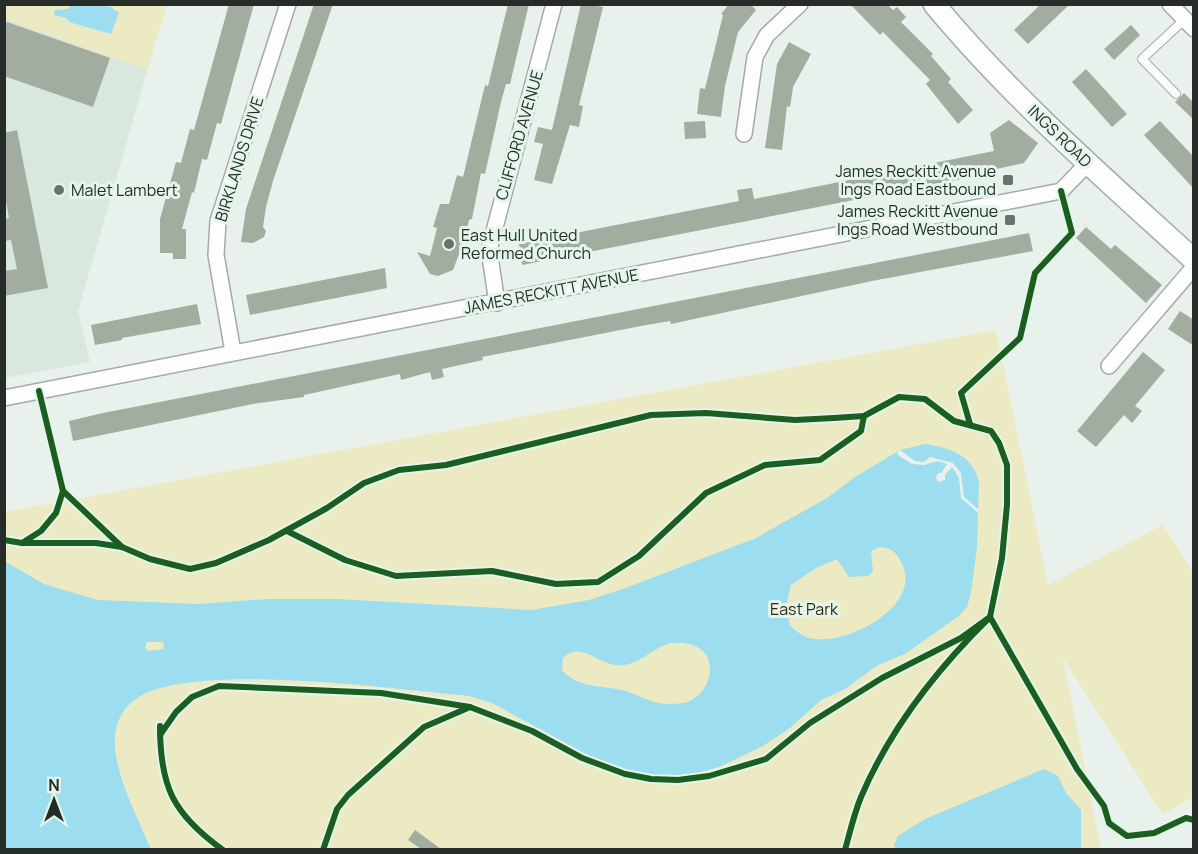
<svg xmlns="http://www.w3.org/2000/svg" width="1198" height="854" font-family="Manrope,sans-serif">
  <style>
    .built { fill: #d8e8de }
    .green { fill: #ebeac3 }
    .water { fill: #9cddef; fill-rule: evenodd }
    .pier { fill: #e8f1ec }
    .building { fill: #a3ad9f }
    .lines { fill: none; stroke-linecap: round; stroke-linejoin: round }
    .lane-casing { stroke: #a4aba7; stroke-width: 10 }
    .street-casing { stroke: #a4aba7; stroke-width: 18 }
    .secondary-casing { stroke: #a4aba7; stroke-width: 24 }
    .lane { stroke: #fcfdfc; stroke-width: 8 }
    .street { stroke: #fcfdfc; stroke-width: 15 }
    .secondary { stroke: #fcfdfc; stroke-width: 21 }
    .cycleway-casing { stroke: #e4f5eb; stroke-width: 10 }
    .cycleway { stroke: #1b5e20; stroke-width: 6 }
    .poi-dot { fill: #6a726d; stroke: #e4f5eb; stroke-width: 2 }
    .labels { text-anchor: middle; stroke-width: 6; stroke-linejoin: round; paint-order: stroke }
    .street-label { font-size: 16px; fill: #262d29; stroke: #e4f5eb }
    .poi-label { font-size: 16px; fill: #262d29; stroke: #e4f5eb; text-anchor: end }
    .park-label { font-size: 16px; fill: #2f2b0a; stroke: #e4f5eb }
  </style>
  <rect width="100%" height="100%" fill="#e8f1ec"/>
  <path class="built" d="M5,5H166L78,311L90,362L5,378Z"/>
  <g class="green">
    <path d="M4,5H167L147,70L5,19L7,10Z"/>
    <path d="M996,330L1048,585L1163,525L1193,572V797L1163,815L1063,658L1101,849L5,850V512Z"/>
  </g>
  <g class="water">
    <path d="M98,5L111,7L119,13L111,34L69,22L66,18L54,15L55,10L68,9L70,5Z"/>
    <path d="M925,444C949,448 972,454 979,481L977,547L971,592L967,607L960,615L905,654L878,665L845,689L821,700L790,728L763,746L719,767L679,778L639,775L588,755L492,703L469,696C398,690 191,660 136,699C126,705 118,718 116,729C108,762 138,819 151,849H5L4,561L44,584L98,600L199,604L268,599H338L531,610L589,600L623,589L756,538L827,498L855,477L900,450ZM880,547C892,548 896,552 901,562C926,606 841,650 806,637C800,634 795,630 790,626L786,606L791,585L816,568L837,559L849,577L868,576L873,572L871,551ZM147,642H163L164,649L148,651L145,648ZM671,643C677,643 684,642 689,644C723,651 712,698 683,703C649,708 645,694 617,689C598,686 575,686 562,670L563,658C580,641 596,662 615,665C637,668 651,648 671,643Z"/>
    <path d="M1044,769L1058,776L1066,793L1081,810V849H896L894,845L898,836L925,819Z"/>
  </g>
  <path class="pier" d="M900,450L915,461L924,462L930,457L953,463L961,473L964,497L979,510L978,513L961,498L959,478L952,467L945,475V480L939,482L936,479L937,474L942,472L947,464L938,461L924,465L912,464L899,456L897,453Z"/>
  <g class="building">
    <path d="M229,4H254L221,124L217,123L207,160L202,159L194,193L192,192L182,229H186V259H173V253H160V219L176,162L181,163L190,129L194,130Z"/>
    <path d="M314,4H333L273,181L266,207L263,227L266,231L264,237L253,243L241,242L246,209Z"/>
    <path d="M508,4H529L510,84H506L501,102L485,174L481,173L472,219L469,220L463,250L461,249L453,270L438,276L430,274L417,252L430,256L437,228L433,227L440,204H449L457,175L463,177L485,85L488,86Z"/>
    <path d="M581,4L603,7L579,105L583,106L579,127L570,125L552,184L534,180L543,144L534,142L538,127L552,130Z"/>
    <path d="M729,4H750L756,10L738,32L725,86L721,117L697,114L700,88L705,89L723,15L721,14Z"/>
    <path d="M850,4H887L893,10L897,7L906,17L901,22L933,54L931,56L951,79L948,82L973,110L958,124L926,84L930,80L883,32L880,35Z"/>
    <path d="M1041,4H1070L1028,44L1014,30Z"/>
    <path d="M7,22L110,58L93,107L4,76V30Z"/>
    <path d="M1131,25L1140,35L1114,60L1104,49Z"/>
    <path d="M789,42L811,54L793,87L790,107L787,106L782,150L765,148L777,64Z"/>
    <path d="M1086,69L1127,114L1112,127L1072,82Z"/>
    <path d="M1184,93L1194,103V120L1175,102Z"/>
    <path d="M1009,120L1038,143L1024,163L992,170V173L522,265L519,244L739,201L737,190L752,188L754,199L994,151L990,133Z"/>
    <path d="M705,121L706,138L685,139L684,122Z"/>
    <path d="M1160,121L1194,157V189L1144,135Z"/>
    <path d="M17,130L48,288L4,296V271L17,269L11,240L4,241V219L9,218L4,190V133Z"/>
    <path d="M1086,227L1111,249L1115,245L1162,285L1146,303L1076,238Z"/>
    <path d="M1029,233L1033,251L872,281L671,324L670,321L641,326L482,357L483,360L442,369L444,377L432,380L430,372L401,380L400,374L304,395V397L253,404L73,441L69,421L103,413Z"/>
    <path d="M385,268L387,288L250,315L246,295Z"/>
    <path d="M197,304L201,324L122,338V340L95,345L91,325Z"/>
    <path d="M1180,311L1194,320V346L1168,329Z"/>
    <path d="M1143,352L1165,370L1135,406L1142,411L1132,423L1124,415L1096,447L1077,431Z"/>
    <path d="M415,830L441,849H421L408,840Z"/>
  </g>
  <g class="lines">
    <g class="lane-casing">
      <path id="lane" d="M1176,94L1142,59L1184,20"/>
    </g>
    <g class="street-casing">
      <g id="street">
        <path d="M1170,4L1194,29"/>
        <path d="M744,134L755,57L767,35L800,4"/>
        <path d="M497,303L489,250L554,4"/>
        <path d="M233,352L216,255L218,221L288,4"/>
        <path d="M1109,366L1194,267"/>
        <path d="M4,398L1061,191L1088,163"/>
      </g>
    </g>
    <g class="secondary-casing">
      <path id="secondary" d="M934,4C1012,98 1104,178 1194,260"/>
    </g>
    <use href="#lane" class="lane"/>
    <use href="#street" class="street"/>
    <use href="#secondary" class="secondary"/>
    <g class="cycleway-casing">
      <g id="cycleway">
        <path d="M970,424L961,393L1020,338L1035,273L1072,233L1061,191"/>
        <path d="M63,491L122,547"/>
        <path d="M287,531L345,560L396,576L492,571L556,584L598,582L639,556L706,493L765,465L820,460L861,431L864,416"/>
        <path d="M4,540L22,543H96L122,547L150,559L190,569L216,563L269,540L327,508L364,483L399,470L446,465L651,415L706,413L795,420L834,418L864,416L899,397L925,399L954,421L991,431L999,443L1007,465V505L1002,558L990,617L961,638L882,678L810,723L766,759L709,776L678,780L651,779L625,774L582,758L532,731L470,707L381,693L219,686L192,697L176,712L160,735"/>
        <path d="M22,543L41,531L56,513L63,491L39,391"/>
        <path d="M160,726C160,787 173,814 223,850"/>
        <path d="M323,850L337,809L348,795L424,727L470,707"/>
        <path d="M845,850C850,832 854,814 861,797C890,729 938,668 990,617L1077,769L1104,806L1109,823L1127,836L1154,833L1186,818L1194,820"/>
      </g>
    </g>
    <use href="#cycleway" class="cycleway"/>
  </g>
  <g class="poi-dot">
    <rect x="1002" y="174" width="12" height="12" rx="3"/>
    <circle cx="59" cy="190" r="6"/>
    <rect x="1004" y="214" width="12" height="12" rx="3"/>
    <circle cx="449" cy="244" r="6"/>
  </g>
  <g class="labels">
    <g class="street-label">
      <text transform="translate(519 135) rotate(-74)" y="6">CLIFFORD AVENUE</text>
      <text transform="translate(1060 136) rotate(44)" y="6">INGS ROAD</text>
      <text transform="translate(239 159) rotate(-73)" y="6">BIRKLANDS DRIVE</text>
      <text transform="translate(551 291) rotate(-11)" y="6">JAMES RECKITT AVENUE</text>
    </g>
    <g class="poi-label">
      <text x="996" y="177">James Reckitt Avenue<tspan x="996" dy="18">Ings Road Eastbound</tspan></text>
      <text x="71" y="196" text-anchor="start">Malet Lambert</text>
      <text x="998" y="217">James Reckitt Avenue<tspan x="998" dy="18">Ings Road Westbound</tspan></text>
      <text x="461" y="241" text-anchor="start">East Hull United<tspan x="461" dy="18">Reformed Church</tspan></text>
    </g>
    <g class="park-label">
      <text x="804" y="615">East Park</text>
    </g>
  </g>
  <rect width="1198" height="854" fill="none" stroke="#262d29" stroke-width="12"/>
  <g transform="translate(54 800)" stroke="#e4f5eb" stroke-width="4.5" paint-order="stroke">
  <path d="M0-4.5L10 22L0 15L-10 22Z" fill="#262d29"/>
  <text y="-9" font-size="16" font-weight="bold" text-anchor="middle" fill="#262d29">N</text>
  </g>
</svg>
